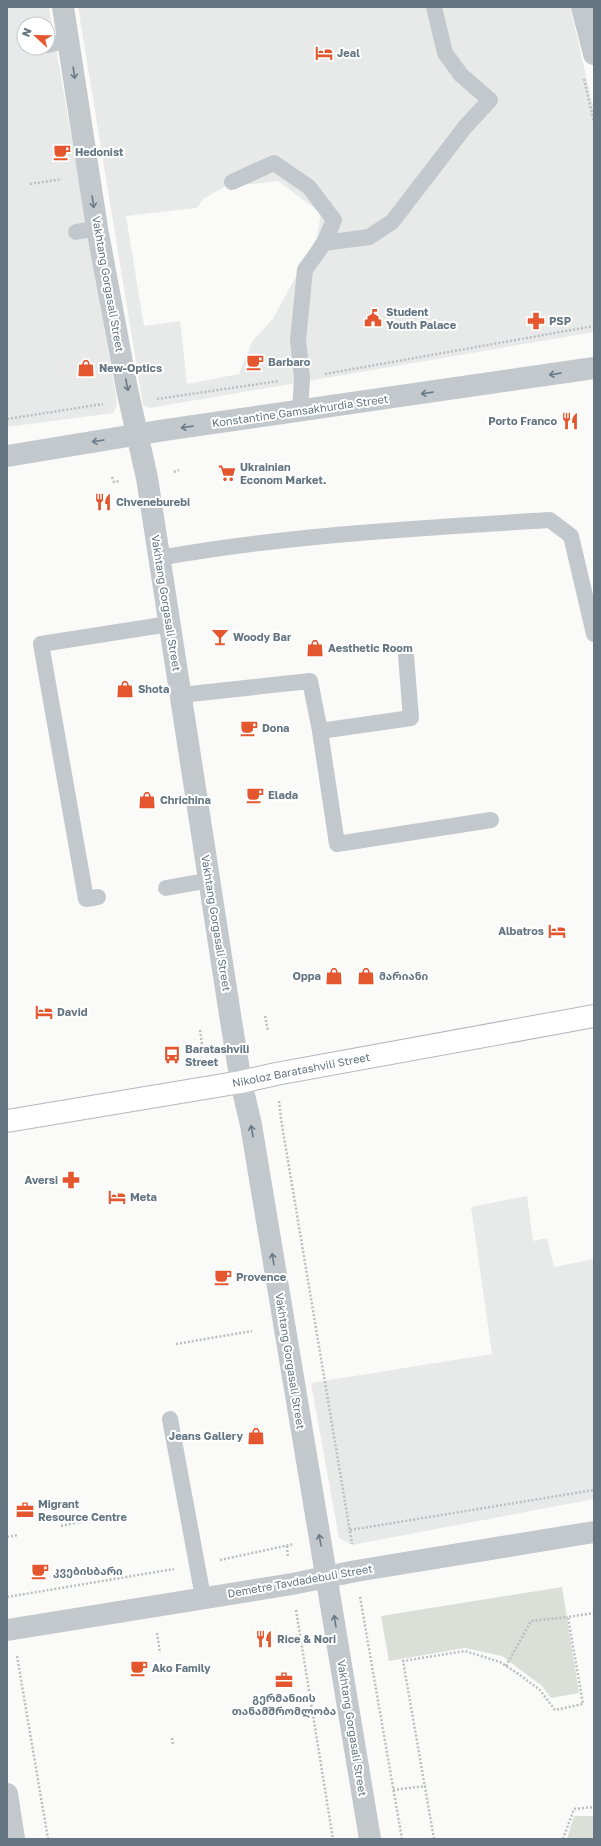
<svg xmlns="http://www.w3.org/2000/svg" width="601" height="1846" font-family="'Golos Text','Noto Sans Georgian',sans-serif">
  <style>
    .built { fill: #e8e9e9; fill-rule: evenodd }
    .green { fill: #dadfd7 }
    .lines { fill: none; stroke-linecap: round; stroke-linejoin: round }
    .secondary-casing { stroke: #b3babf; stroke-width: 24 }
    .path { stroke: #bbbfc2; stroke-width: 2.5; stroke-dasharray: 2 2; stroke-linecap: butt }
    .lane { stroke: #c3c8cc; stroke-width: 16 }
    .street { stroke: #c3c8cc; stroke-width: 22 }
    .secondary { stroke: #fff; stroke-width: 22 }
    .oneway { stroke: #6a7a87 }
    .labels { text-anchor: middle; stroke-width: 4; stroke-linejoin: round; paint-order: stroke }
    .poi-label { font-size: 11px; font-weight: bold; fill: #657683; stroke: #fff; text-anchor: start }
    .street-label { font-size: 11px; fill: #657683; stroke: #fff }
  </style>
  <rect width="100%" height="100%" fill="#fafaf8"/>
  <g class="built">
    <path d="M7,7H49L117,402L116,408L113,413L7,427ZM24,24H48V48H24Z"/>
    <path d="M78,7H570L594,110V332L150,408L143,405ZM278,181L321,213L317,237L273,319L253,340L239,374L187,384L180,321L144,326L126,216L197,208L203,199L224,187Z"/>
    <path d="M527,1196L533,1241L547,1238L554,1267L594,1259V1499L352,1545L339,1538L311,1383L492,1354L471,1207Z"/>
  </g>
  <g class="green">
    <path d="M562,1587L579,1693L551,1698L542,1686L502,1656L465,1648L389,1661L381,1616Z"/>
    <path d="M574,1816H594V1839H567Z"/>
  </g>
  <g class="lines">
    <g class="secondary-casing">
      <path id="secondary" d="M7,1121L241,1082L276,1074L594,1016"/>
    </g>
    <g class="path">
      <path d="M584,79L594,122"/>
      <path d="M30,184L62,179"/>
      <path d="M325,374L594,326"/>
      <path d="M157,399L279,381"/>
      <path d="M7,419L103,404"/>
      <path d="M174,472L179,470"/>
      <path d="M112,477L114,482L120,481"/>
      <path d="M265,1016L268,1031"/>
      <path d="M200,1030L202,1044"/>
      <path d="M279,1101L281,1119L352,1544"/>
      <path d="M176,1344L252,1331"/>
      <path d="M61,1526L92,1519"/>
      <path d="M350,1530L594,1490"/>
      <path d="M7,1537L18,1535"/>
      <path d="M287,1546L288,1558"/>
      <path d="M220,1560L294,1544"/>
      <path d="M7,1597L174,1569"/>
      <path d="M360,1597L402,1839"/>
      <path d="M296,1610L333,1839"/>
      <path d="M157,1633L160,1653"/>
      <path d="M17,1656L48,1839"/>
      <path d="M506,1666L531,1621L568,1617"/>
      <path d="M172,1738L173,1745"/>
      <path d="M393,1790L426,1786"/>
      <path d="M434,1839L403,1661L465,1651L500,1662L517,1673L540,1690L555,1710L583,1704L568,1617L594,1613"/>
      <path d="M563,1839L574,1809L594,1807"/>
    </g>
    <g class="lane">
      <path d="M48,45L69,40"/>
      <path d="M232,182L274,163L309,187L334,220L324,243L305,270L298,340L302,378L300,412"/>
      <path d="M76,232L97,228"/>
      <path d="M324,243L369,237L392,222L465,127L490,100L461,75L445,53L434,7"/>
      <path d="M159,558C288,535 420,528 550,520L571,536L594,634"/>
      <path d="M181,695L310,681L320,731L411,718L406,656"/>
      <path d="M320,731L337,844L491,820"/>
      <path d="M166,888L210,880"/>
      <path d="M98,897L86,899L41,644L169,624"/>
      <path d="M170,1419L203,1597"/>
    </g>
    <g class="street">
      <path d="M63,7L97,228L127,389L147,478L231,1021L241,1082L251,1125L370,1839"/>
      <path d="M582,7L594,54"/>
      <path d="M7,456L165,430L594,368"/>
      <path d="M7,1630L292,1584L356,1571L594,1532"/>
      <path d="M7,1794L14,1839"/>
    </g>
    <use href="#secondary" class="secondary"/>
  </g>
  <defs><path id="oneway-shaft" d="M-6 0H5M1.5-3L5.5 0L1.5 3" fill="none" stroke-width="1.6" stroke-linecap="round" stroke-linejoin="round"/></defs>
  <g class="oneway">
    <use href="#oneway-shaft" transform="translate(74 73) rotate(82)"/>
    <use href="#oneway-shaft" transform="translate(93 202) rotate(82)"/>
    <use href="#oneway-shaft" transform="translate(555 374) rotate(172)"/>
    <use href="#oneway-shaft" transform="translate(127 385) rotate(78)"/>
    <use href="#oneway-shaft" transform="translate(427 393) rotate(172)"/>
    <use href="#oneway-shaft" transform="translate(187 427) rotate(172)"/>
    <use href="#oneway-shaft" transform="translate(98 441) rotate(171)"/>
    <use href="#oneway-shaft" transform="translate(252 1131) rotate(-100)"/>
    <use href="#oneway-shaft" transform="translate(273 1259) rotate(-99)"/>
    <use href="#oneway-shaft" transform="translate(320 1540) rotate(-101)"/>
    <use href="#oneway-shaft" transform="translate(335 1621) rotate(-99)"/>
  </g>
  <defs>
    <g id="hotel-bare" transform="scale(1.38)"><path d="M-6-4.5h1.5V1H6V5H4.5V3h-9V5H-6ZM-4 0a1.8 1.8 0 1 1 3.6 0ZM.5 0V-2.5h3Q6-2.5 6 0Z" fill="#e4572e" stroke="#fff" stroke-width="2.5" paint-order="stroke"/></g>
    <g id="cafe-bare" transform="scale(1.38)"><path d="M-5.5-4.5H6V0H3Q3 3.5 0 3.5H-2.5Q-5.5 3.5-5.5 0ZM3-3.2v2h1.7v-2ZM-6 4.5H4V6H-6Z" fill="#e4572e" stroke="#fff" stroke-width="2.5" paint-order="stroke"/></g>
    <g id="civic-bare" transform="scale(1.38)"><path d="M-.6-6.5H3V-4.5H.6V-3L4-1V1h2V6H-6V1h2V-1L-.6-3ZM-1.2 2.5V6h2.4V2.5Z" fill="#e4572e" stroke="#fff" stroke-width="2.5" paint-order="stroke"/></g>
    <g id="pharmacy-bare" transform="scale(1.38)"><path d="M-2-6h4v4h4v4h-4v4h-4v-4h-4v-4h4Z" fill="#e4572e" stroke="#fff" stroke-width="2.5" paint-order="stroke"/></g>
    <g id="shop-bare" transform="scale(1.38)"><path d="M-5-2.5h2.3a2.7 3.5 0 0 1 5.4 0H5L5.5 6h-11ZM-1.5-2.5h3a1.5 2.3 0 0 0-3 0Z" fill="#e4572e" stroke="#fff" stroke-width="2.5" paint-order="stroke"/></g>
    <g id="restaurant-bare" transform="scale(1.38)"><path d="M-5-6h1v4h1v-4h1v4h1v-4h1v5L-1.5 .5V6h-2V.5L-5-1ZM5-6V6H3V1.5H1.5Q1.5-4 5-6Z" fill="#e4572e" stroke="#fff" stroke-width="2.5" paint-order="stroke"/></g>
    <g id="supermarket-bare" transform="scale(1.38)"><path d="M-6-5.5h2.5l.6 2H6L4.5 2H-2.5L-4.4-4H-6ZM-1.5 3.2a1.3 1.3 0 1 0 .1 0ZM3 3.2a1.3 1.3 0 1 0 .1 0Z" fill="#e4572e" stroke="#fff" stroke-width="2.5" paint-order="stroke"/></g>
    <g id="bar-bare" transform="scale(1.38)"><path d="M-6-5H6L.8 .8V4.5H3.5V6h-7V4.5H-.8V.8Z" fill="#e4572e" stroke="#fff" stroke-width="2.5" paint-order="stroke"/></g>
    <g id="bus-bare" transform="scale(1.38)"><path d="M-5-6H5V4H4V6H2V4H-2V6H-4V4H-5ZM-3.5-4V0h7V-4ZM-3.5 1.2v1.5H-2V1.2ZM2 1.2v1.5H3.5V1.2Z" fill="#e4572e" stroke="#fff" stroke-width="2.5" paint-order="stroke"/></g>
    <g id="office-bare" transform="scale(1.38)"><path d="M-6-3h4V-5.5h4V-3h4V5H-6ZM-1-4.5V-3h2v-1.5ZM-6 0V1H6V0Z" fill="#e4572e" stroke="#fff" stroke-width="2.5" paint-order="stroke"/></g>
  </defs>
  <g fill-rule="evenodd">
    <use href="#hotel-bare" x="324" y="53"/>
    <use href="#cafe-bare" x="62" y="152"/>
    <use href="#civic-bare" x="373" y="318"/>
    <use href="#pharmacy-bare" x="536" y="321"/>
    <use href="#cafe-bare" x="255" y="362"/>
    <use href="#shop-bare" x="86" y="368"/>
    <use href="#restaurant-bare" x="570" y="421"/>
    <use href="#supermarket-bare" x="227" y="473"/>
    <use href="#restaurant-bare" x="103" y="502"/>
    <use href="#bar-bare" x="220" y="637"/>
    <use href="#shop-bare" x="315" y="648"/>
    <use href="#shop-bare" x="125" y="689"/>
    <use href="#cafe-bare" x="249" y="728"/>
    <use href="#cafe-bare" x="255" y="795"/>
    <use href="#shop-bare" x="147" y="800"/>
    <use href="#hotel-bare" x="557" y="931"/>
    <use href="#shop-bare" x="334" y="976"/>
    <use href="#shop-bare" x="366" y="976"/>
    <use href="#hotel-bare" x="44" y="1012"/>
    <use href="#bus-bare" x="172" y="1055"/>
    <use href="#pharmacy-bare" x="71" y="1180"/>
    <use href="#hotel-bare" x="117" y="1197"/>
    <use href="#cafe-bare" x="223" y="1277"/>
    <use href="#shop-bare" x="256" y="1436"/>
    <use href="#office-bare" x="25" y="1510"/>
    <use href="#cafe-bare" x="40" y="1571"/>
    <use href="#restaurant-bare" x="264" y="1639"/>
    <use href="#cafe-bare" x="139" y="1668"/>
    <use href="#office-bare" x="284" y="1680"/>
  </g>
  <g class="labels">
    <g class="poi-label">
      <text x="337" y="57">Jeal</text>
      <text x="75" y="156">Hedonist</text>
      <text x="386" y="316">Student<tspan x="386" dy="13">Youth Palace</tspan></text>
      <text x="549" y="325">PSP</text>
      <text x="268" y="366">Barbaro</text>
      <text x="99" y="372">New-Optics</text>
      <text x="557" y="425" text-anchor="end">Porto Franco</text>
      <text x="240" y="471">Ukrainian<tspan x="240" dy="13">Econom Market.</tspan></text>
      <text x="116" y="506">Chveneburebi</text>
      <text x="233" y="641">Woody Bar</text>
      <text x="328" y="652">Aesthetic Room</text>
      <text x="138" y="693">Shota</text>
      <text x="262" y="732">Dona</text>
      <text x="268" y="799">Elada</text>
      <text x="160" y="804">Chrichina</text>
      <text x="544" y="935" text-anchor="end">Albatros</text>
      <text x="321" y="980" text-anchor="end">Oppa</text>
      <text x="379" y="980">მარიანი</text>
      <text x="57" y="1016">David</text>
      <text x="185" y="1053">Baratashvili<tspan x="185" dy="13">Street</tspan></text>
      <text x="58" y="1184" text-anchor="end">Aversi</text>
      <text x="130" y="1201">Meta</text>
      <text x="236" y="1281">Provence</text>
      <text x="243" y="1440" text-anchor="end">Jeans Gallery</text>
      <text x="38" y="1508">Migrant<tspan x="38" dy="13">Resource Centre</tspan></text>
      <text x="53" y="1575">კვებისბარი</text>
      <text x="277" y="1643">Rice &amp; Nori</text>
      <text x="152" y="1672">Ako Family</text>
      <text x="284" y="1702" text-anchor="middle">გერმანიის<tspan x="284" dy="13">თანამშრომლობა</tspan></text>
    </g>
    <g class="street-label">
      <text transform="translate(108 284) rotate(80)" y="4">Vakhtang Gorgasali Street</text>
      <text transform="translate(300 411) rotate(-8)" y="4">Konstantine Gamsakhurdia Street</text>
      <text transform="translate(166 603) rotate(81)" y="4">Vakhtang Gorgasali Street</text>
      <text transform="translate(216 923) rotate(81)" y="4">Vakhtang Gorgasali Street</text>
      <text transform="translate(301 1070) rotate(-11)" y="4">Nikoloz Baratashvili Street</text>
      <text transform="translate(290 1361) rotate(81)" y="4">Vakhtang Gorgasali Street</text>
      <text transform="translate(300 1581) rotate(-10)" y="4">Demetre Tavdadebuli Street</text>
      <text transform="translate(352 1728) rotate(81)" y="4">Vakhtang Gorgasali Street</text>
    </g>
  </g>
  <rect width="601" height="1846" fill="none" stroke="#657683" stroke-width="16"/>
  <g transform="translate(36 36) rotate(292)"><circle r="19" fill="#ffffff" stroke="#c1c8cd"/>
  <path d="M0-3L7 15L0 10L-7 15Z" fill="#e4572e"/>
  <text y="-6" font-size="11" font-weight="bold" text-anchor="middle" fill="#657683">N</text>
  </g>
</svg>
